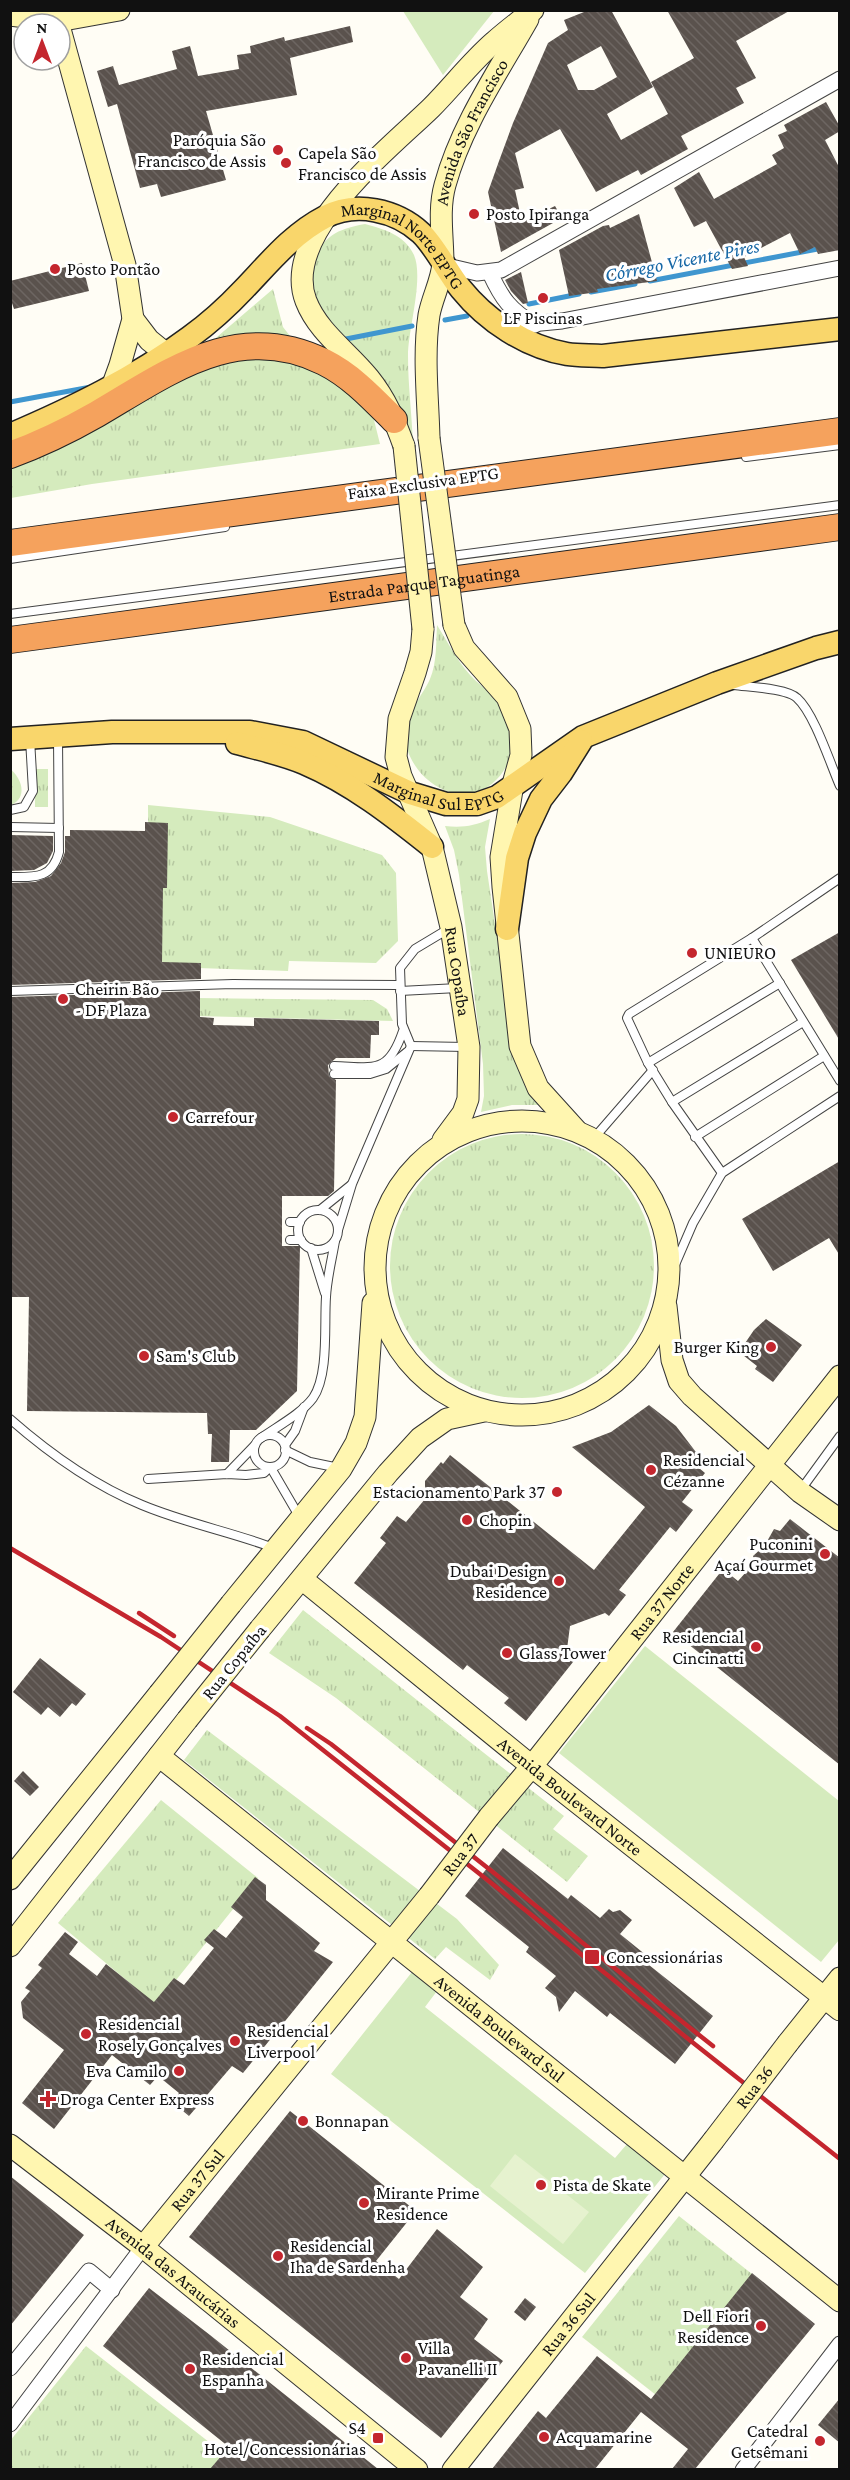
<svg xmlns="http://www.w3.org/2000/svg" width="850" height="2480" font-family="'Crimson Pro',serif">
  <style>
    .grass { fill: url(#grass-tufts) }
    .park { fill: #d5ebbd }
    .pitch { fill: #e6f2cf }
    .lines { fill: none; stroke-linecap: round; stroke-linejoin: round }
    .stream { stroke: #3f96cf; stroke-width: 5 }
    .building { fill: url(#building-back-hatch); fill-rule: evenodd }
    .lane-casing { stroke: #444; stroke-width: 10 }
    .street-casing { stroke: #444; stroke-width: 17 }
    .secondary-casing { stroke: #333; stroke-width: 23 }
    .primary-casing { stroke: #222; stroke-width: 25 }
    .highway-casing { stroke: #222; stroke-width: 28 }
    .lane { stroke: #fff; stroke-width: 8 }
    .street { stroke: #fff; stroke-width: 15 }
    .secondary { stroke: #fff6b0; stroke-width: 21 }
    .primary { stroke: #f9d66b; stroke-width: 22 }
    .highway { stroke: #f5a25d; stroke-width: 26 }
    .rail { stroke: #c4262e; stroke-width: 4.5 }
    .secondary-bridge-casing { stroke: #333; stroke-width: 23; stroke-linecap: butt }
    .secondary-bridge { stroke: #fff6b0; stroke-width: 21 }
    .poi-dot { fill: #c4262e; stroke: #fff; stroke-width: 2 }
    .labels { text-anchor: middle; stroke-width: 6; stroke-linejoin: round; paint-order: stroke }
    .street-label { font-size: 18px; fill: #111; stroke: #fff }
    .poi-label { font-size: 18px; fill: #111; stroke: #fff; text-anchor: start }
    .water-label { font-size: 20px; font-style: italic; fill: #1768a6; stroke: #fff }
  </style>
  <defs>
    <pattern id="grass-tufts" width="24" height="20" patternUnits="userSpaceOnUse" patternTransform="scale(1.5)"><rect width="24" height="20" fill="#d5ebbd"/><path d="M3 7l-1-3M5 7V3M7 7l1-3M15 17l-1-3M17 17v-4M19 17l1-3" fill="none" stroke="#b6c8a1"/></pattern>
    <pattern id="building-back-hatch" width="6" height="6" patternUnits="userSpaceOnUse" patternTransform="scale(1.5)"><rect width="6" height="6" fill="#5a524d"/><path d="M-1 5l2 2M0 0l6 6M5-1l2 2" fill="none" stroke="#6d6662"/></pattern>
  </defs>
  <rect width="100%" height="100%" fill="#fffdf5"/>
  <g class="grass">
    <path d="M365,224C384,229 405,235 414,255C424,279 408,329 408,356C408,386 412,415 413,445L320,324L305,270C325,240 327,231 365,224Z"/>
    <path d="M273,289L283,327L297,345L210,343Z"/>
    <path d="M285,356L349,388L373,416L380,444L92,484L11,498V463L214,359Z"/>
    <path d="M437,625C449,644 459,665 476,681C486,690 498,698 504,710C508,717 512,729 513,736C515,758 500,784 479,791C445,804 407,771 405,737C403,716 422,697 430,679C437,663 436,642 437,625Z"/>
    <path d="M10,769C22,778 28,798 11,805Z"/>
    <rect x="35" y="769" width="13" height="38"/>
    <path d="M148,805L270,817L382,855L396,873L398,941L376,963L289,961L288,971L198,968L197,979L149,977Z"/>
    <path d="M490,819L485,847L487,871L515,1057L527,1089L539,1105H512L481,1112L484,1096L483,1064L459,875L454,850L445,826C462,828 474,826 490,819Z"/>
    <path d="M195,998L373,1000L387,1009L393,1021L196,1016Z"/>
    <circle cx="522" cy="1266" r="132"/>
    <path d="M303,1610L564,1816L553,1829L588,1856L567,1882L336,1698L269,1653Z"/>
    <path d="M207,1730L457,1919L499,1965L490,1980L446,1947L435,1959L184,1760Z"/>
    <path d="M161,1800L258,1878L156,2005L58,1923Z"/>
    <path d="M679,2216L752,2274L656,2395L582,2337Z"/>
    <path d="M86,2346L232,2460L224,2470L11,2469L10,2441Z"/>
  </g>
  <g class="park">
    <path d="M403,11H494L443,75Z"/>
    <path d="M645,1646L839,1801V1940L821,1962L559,1753Z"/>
    <path d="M412,1972L437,1991L425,2007L615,2158L627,2144L665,2174L585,2273L331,2074Z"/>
  </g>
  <path class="pitch" d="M515,2154L589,2212L563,2244L490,2186Z"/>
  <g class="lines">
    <g class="stream">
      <path d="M650,281L823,248"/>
      <path d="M591,292L635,284"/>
      <path d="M529,304L579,294"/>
      <path d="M445,320L467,316"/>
      <path d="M346,339L412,326"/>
      <path d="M10,402L91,387"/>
    </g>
  </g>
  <g class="building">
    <path d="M589,10H611L653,87L607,114L621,140L668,114L651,82L694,58L667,10H791L736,41L756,78L736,88L744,103L681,136L688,149L641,175L638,170L596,192L560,129L515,153L524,188L515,190L522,222L555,206L562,218L501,252L488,192L499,161L513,123L548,43L568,30L564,20ZM601,46L617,77L594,90H578L567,65Z"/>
    <path d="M350,26L353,42L290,58L297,95L206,111L226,180L161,197L157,184L140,188L117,104L108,107L97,71L113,66L119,85L177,69L172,51L190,46L198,76L239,69L237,55L251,53L250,46L284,37L285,41Z"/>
    <path d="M826,102L840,127V131L825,140L840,169V250L818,254L815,247L800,254L790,233L744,257L748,266L732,269L706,221L694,227L674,188L699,172L714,199L777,164L772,155L784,148L778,135L787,131L784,125Z"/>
    <path d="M639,214L657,281L597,289L598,292L569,296L559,250L603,226L609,225L610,228Z"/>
    <path d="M82,263L89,291L14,309L10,297V281Z"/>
    <path d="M521,272L528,303L523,304L511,291L505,280Z"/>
    <path d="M145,822L168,823L167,888H163L162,962L201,963V979L10,985V883L35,882L51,876L61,863L65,852V836H70V830L145,831Z"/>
    <path d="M10,835L53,836V851L47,863L34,870L10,871Z"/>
    <path d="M840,932V1041L791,960Z"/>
    <path d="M200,991V1017L214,1018L213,1025L254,1026V1018L379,1021V1035H371L370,1058H336L328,1065L329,1076L336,1080L334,1191L328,1196H282V1246H300L297,1391L256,1430H230L229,1462H211L212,1434H208L207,1413L27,1411L29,1297H10V997Z"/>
    <path d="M840,1161V1256L829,1238L773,1271L742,1219Z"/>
    <path d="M766,1319L802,1345L773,1382L755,1369L757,1366L739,1352L754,1330Z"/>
    <path d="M649,1405L676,1426L702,1460L699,1468L705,1473L682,1502L693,1510L676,1532L670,1527L619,1590L626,1595L609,1616L605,1613L570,1626L567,1649L577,1657L526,1721L504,1703L509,1698L467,1665L463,1670L354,1583L386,1543L380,1538L397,1516L406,1522L425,1499V1481L441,1462L443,1464L450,1455L594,1570L645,1507L572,1447L611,1432Z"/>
    <path d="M790,1519L840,1558V1765L673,1632L723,1569L738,1581L755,1562L753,1556L765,1545L774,1529L780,1531Z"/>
    <path d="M40,1658L86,1694L76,1706L72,1703L60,1717L48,1707L41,1715L13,1692Z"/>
    <path d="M23,1771L39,1787L30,1796L14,1781Z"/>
    <path d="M503,1848L568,1899L571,1895L600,1918L609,1909L613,1912L620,1910L632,1920L620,1934L652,1960L649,1965L713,2016L675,2064L610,2013L607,2017L575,1991L559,2012L556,1997L545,1988L556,1976L526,1952L529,1947L465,1896Z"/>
    <path d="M255,1877L266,1885V1900L320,1943L314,1951L333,1962L243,2073L232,2066L189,2116L172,2102L179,2093L158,2076L150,2085L112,2055L54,2129L22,2103L64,2050L23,2018L21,2002L30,1991L25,1988L42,1968L38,1965L65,1932L78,1942L69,1954L97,1976L106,1964L154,2002L174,1978L184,1985L214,1948L204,1940L214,1929L226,1938L243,1917L231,1907Z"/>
    <path d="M290,2111L416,2211L376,2261L399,2279L437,2229L483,2267L460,2297L488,2319L474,2339L503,2361L441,2438L189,2237Z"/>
    <path d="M10,2176L84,2235L10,2326Z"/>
    <path d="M752,2273L815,2324L695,2469H672L688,2449L641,2412L595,2469H492L538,2411L546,2418L597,2356L651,2399Z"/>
    <path d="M149,2288L210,2335L378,2469H210L229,2447L103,2346Z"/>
    <path d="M525,2298L536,2307L525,2321L514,2312Z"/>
    <path d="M840,2398V2443L818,2425Z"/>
  </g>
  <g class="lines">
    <g class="lane-casing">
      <g id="lane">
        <path d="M746,457L840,445"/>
        <path d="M10,559L225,527"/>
        <path d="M10,614L840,505"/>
        <path d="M734,685C748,687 787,688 797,698C814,713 830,763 840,786"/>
        <path d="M10,810L24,807L33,791L30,739"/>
        <path d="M10,827L59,828"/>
        <path d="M10,877C35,877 52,879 59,852L58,739"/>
        <path d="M752,938L840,1081"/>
        <path d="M10,991L233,984L399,985"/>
        <path d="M400,991L458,988"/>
        <path d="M411,1046L402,1024L400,968L415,949L450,928"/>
        <path d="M411,1046L466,1047"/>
        <path d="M648,1063L780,983"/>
        <path d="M334,1066C374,1067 388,1075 403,1031"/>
        <path d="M334,1074H370L386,1069L407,1052"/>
        <path d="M672,1102L803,1022"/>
        <path d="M695,1137L824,1056"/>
        <path d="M594,1138L653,1070"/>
        <path d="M722,1173L672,1102L648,1063L627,1018L629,1014L752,938L840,878"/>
        <path d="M320,1210L351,1185"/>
        <circle cx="318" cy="1230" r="20"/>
        <path d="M290,1222H300"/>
        <path d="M338,1230L352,1184L411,1046"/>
        <path d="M290,1240H301"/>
        <path d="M311,1248L325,1293"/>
        <path d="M671,1274L693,1223L722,1173L840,1096"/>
        <path d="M10,1419C50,1454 93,1485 142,1505C185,1523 231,1532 274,1548"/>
        <circle cx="270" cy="1451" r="16"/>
        <path d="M261,1438C278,1426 301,1414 313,1398C329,1375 324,1325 326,1297C327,1278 332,1259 335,1241"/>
        <path d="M285,1445L295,1431L304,1407"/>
        <path d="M285,1450L310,1462L339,1468"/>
        <path d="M271,1468L299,1516"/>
        <path d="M227,1474L255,1445"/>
        <path d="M148,1479L227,1474L246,1475L264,1473L269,1468"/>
        <path d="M800,1491L840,1436"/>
      </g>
    </g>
    <g class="street-casing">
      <g id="street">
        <path d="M443,265L477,273L501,270L840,79"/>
        <path d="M490,273C502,299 510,310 535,325"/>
        <path d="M501,327L562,321L840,268"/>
        <path d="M10,2368L89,2271L112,2290"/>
        <path d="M10,2424L143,2247"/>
        <path d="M743,2470L840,2344"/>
      </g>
    </g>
    <g class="secondary-casing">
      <g id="secondary">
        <path d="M10,15L58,21L119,10"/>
        <path d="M60,29L125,265L133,319L120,365L112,387"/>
        <path d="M133,319L149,340L165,353"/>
        <path id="s1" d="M429,438C428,398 423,355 429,315C432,298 442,280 443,263C443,237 438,210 445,185C461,126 498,72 528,19"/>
        <path d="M404,446C395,421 386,399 369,378C348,352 318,332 306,301C280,234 390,148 431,108C452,87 471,62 494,42C506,31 520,21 533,10"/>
        <path d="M454,625L464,648L507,697L520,729L521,755L513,784L501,857L503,887L520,1046L538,1088L576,1130"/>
        <path id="s2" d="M423,629L421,652L415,673L399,719L396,757L401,776L432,847L451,927L469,1047L468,1099L463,1113L443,1140"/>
        <circle cx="522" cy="1268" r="147"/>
        <path d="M666,1306L672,1360L679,1381L692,1396L800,1492L840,1520"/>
        <path id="s3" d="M302,1579L540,1773L840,2010"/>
        <path d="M231,1604L341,1469L356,1443L365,1417L373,1303"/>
        <path d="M260,1629L388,1473L420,1438L447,1419L484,1411"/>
        <path id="s4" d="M159,1756L840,2301"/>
        <path id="s5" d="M489,1817L532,1766L840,1376"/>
        <path d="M10,1879L159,1694"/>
        <path d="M10,1946L187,1720"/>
        <path d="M788,2043L840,1978"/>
        <path id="s6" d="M10,2145L143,2247L417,2470"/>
        <path id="s7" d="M143,2247L429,1896"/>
        <path id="s8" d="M453,2470L713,2141"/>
      </g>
    </g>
    <g class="primary-casing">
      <g id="primary">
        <path id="s9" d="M10,435C73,408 135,378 190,337C208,324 228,306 244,289C269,263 292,234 325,217C356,201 396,210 421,233C435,246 448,273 461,289C487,321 526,347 567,354C579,356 592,355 603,356L840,329"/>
        <path id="s10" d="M10,739L112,732H250L303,742L410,793L446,804H477L497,797L583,737L717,683L816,648L840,642"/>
        <path d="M237,743C259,749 283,754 304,763C351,783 392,815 432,847"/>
        <path d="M507,929L517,858L525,833L541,799L561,773L581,741"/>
      </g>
    </g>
    <g class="highway-casing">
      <g id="highway">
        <path d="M10,455C40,444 69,430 97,414C169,372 238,319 324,362C352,376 373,399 394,420"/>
        <path d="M10,543L840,431"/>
        <path id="s11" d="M10,640L840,527"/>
      </g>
    </g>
    <use href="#lane" class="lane"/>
    <use href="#street" class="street"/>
    <use href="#secondary" class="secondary"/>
    <use href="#primary" class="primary"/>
    <use href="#highway" class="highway"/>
    <g class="rail">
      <path d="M10,1548L161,1637L280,1716L840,2159"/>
      <path d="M139,1613L174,1636"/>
      <path d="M307,1728L331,1744L713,2046"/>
    </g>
    <g class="secondary-bridge-casing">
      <g id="secondary-bridge">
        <path d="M429,438L454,625"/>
        <path d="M404,446L423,629"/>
        <path d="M159,1694L231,1604"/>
        <path d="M187,1720L260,1629"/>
        <path id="s12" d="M429,1896L489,1817"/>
        <path id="s13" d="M713,2141L788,2043"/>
      </g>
    </g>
    <use href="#secondary-bridge" class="secondary-bridge"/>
  </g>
  <g class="poi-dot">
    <circle cx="278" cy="150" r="6"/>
    <circle cx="286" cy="163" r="6"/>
    <circle cx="474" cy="214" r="6"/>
    <circle cx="55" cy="269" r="6"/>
    <circle cx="543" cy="298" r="6"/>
    <circle cx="692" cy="953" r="6"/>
    <circle cx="63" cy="999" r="6"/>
    <circle cx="173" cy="1117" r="6"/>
    <circle cx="771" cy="1347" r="6"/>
    <circle cx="144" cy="1356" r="6"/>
    <circle cx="651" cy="1470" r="6"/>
    <circle cx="557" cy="1492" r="6"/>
    <circle cx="467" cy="1520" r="6"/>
    <circle cx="825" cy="1554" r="6"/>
    <circle cx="559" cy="1581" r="6"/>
    <circle cx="756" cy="1647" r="6"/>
    <circle cx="507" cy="1653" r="6"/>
    <rect x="584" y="1949" width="16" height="16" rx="3"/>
    <circle cx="86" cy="2034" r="6"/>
    <circle cx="235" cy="2041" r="6"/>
    <circle cx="179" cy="2071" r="6"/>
    <path d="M45 2090h6v6h6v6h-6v6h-6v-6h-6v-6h6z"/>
    <circle cx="303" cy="2121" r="6"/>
    <circle cx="541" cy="2185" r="6"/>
    <circle cx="364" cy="2203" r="6"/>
    <circle cx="278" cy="2256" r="6"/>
    <circle cx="761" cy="2326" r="6"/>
    <circle cx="406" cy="2358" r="6"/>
    <circle cx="190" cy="2369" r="6"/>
    <circle cx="544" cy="2437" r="6"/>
    <rect x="372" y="2432" width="12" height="12" rx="3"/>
    <circle cx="820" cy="2441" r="6"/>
  </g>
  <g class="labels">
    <g class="street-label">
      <text dy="6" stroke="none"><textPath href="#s1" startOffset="314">Avenida São Francisco</textPath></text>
      <text dy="6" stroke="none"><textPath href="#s9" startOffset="480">Marginal Norte EPTG</textPath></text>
      <text transform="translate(423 483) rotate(-8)" y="6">Faixa Exclusiva EPTG</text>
      <text dy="6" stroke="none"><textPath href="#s11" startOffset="418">Estrada Parque Taguatinga</textPath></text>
      <text dy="6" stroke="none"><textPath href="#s10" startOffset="441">Marginal Sul EPTG</textPath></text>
      <text dy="6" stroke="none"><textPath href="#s2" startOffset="356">Rua Copaíba</textPath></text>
      <text dy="6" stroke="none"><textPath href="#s5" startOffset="276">Rua 37 Norte</textPath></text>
      <text transform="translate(234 1662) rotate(-51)" y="6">Rua Copaíba</text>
      <text dy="6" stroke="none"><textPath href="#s3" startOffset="345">Avenida Boulevard Norte</textPath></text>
      <text dy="6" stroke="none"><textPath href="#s12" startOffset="52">Rua 37</textPath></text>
      <text dy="6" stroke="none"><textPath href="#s4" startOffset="436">Avenida Boulevard Sul</textPath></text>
      <text dy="6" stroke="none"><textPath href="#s13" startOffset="68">Rua 36</textPath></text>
      <text dy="6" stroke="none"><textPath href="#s7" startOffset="86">Rua 37 Sul</textPath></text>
      <text dy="6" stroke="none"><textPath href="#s6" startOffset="207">Avenida das Araucárias</textPath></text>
      <text dy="6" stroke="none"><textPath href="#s8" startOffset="186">Rua 36 Sul</textPath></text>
    </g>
    <g class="poi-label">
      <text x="266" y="146" text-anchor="end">Paróquia São<tspan x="266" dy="21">Francisco de Assis</tspan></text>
      <text x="298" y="159">Capela São<tspan x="298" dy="21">Francisco de Assis</tspan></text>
      <text x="486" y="220">Posto Ipiranga</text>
      <text x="67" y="275">Posto Pontão</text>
      <text x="543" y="324" text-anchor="middle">LF Piscinas</text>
      <text x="704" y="959">UNIEURO</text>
      <text x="75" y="995">Cheirin Bão<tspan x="75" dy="21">- DF Plaza</tspan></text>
      <text x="185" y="1123">Carrefour</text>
      <text x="759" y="1353" text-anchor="end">Burger King</text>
      <text x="156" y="1362">Sam's Club</text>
      <text x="663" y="1466">Residencial<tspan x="663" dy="21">Cézanne</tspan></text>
      <text x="545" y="1498" text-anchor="end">Estacionamento Park 37</text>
      <text x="479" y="1526">Chopin</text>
      <text x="813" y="1550" text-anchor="end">Puconini<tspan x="813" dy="21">Açaí Gourmet</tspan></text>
      <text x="547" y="1577" text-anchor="end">Dubai Design<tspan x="547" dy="21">Residence</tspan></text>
      <text x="744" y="1643" text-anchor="end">Residencial<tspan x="744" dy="21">Cincinatti</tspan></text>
      <text x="519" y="1659">Glass Tower</text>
      <text x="606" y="1963">Concessionárias</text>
      <text x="98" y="2030">Residencial<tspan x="98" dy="21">Rosely Gonçalves</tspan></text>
      <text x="247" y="2037">Residencial<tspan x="247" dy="21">Liverpool</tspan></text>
      <text x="167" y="2077" text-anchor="end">Eva Camilo</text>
      <text x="60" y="2105">Droga Center Express</text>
      <text x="315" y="2127">Bonnapan</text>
      <text x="553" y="2191">Pista de Skate</text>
      <text x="376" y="2199">Mirante Prime<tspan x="376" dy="21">Residence</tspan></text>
      <text x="290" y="2252">Residencial<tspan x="290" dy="21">Iha de Sardenha</tspan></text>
      <text x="749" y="2322" text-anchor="end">Dell Fiori<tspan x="749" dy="21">Residence</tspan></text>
      <text x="418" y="2354">Villa<tspan x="418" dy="21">Pavanelli II</tspan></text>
      <text x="202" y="2365">Residencial<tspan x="202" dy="21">Espanha</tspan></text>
      <text x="366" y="2434" text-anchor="end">S4<tspan x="366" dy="21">Hotel/Concessionárias</tspan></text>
      <text x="808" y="2437" text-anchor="end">Catedral<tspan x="808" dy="21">Getsêmani</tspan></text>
      <text x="556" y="2443">Acquamarine</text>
    </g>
    <g class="water-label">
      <text transform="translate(682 260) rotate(-11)" y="7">Córrego Vicente Pires</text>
    </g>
  </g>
  <rect width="850" height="2480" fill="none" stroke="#111111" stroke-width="24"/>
  <g transform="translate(42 42)"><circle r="28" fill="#ffffff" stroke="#a0a0a0" stroke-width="1.5"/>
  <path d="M0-4.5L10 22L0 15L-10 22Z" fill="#c4262e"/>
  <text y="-9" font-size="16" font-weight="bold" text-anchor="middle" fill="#111111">N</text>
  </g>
</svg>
